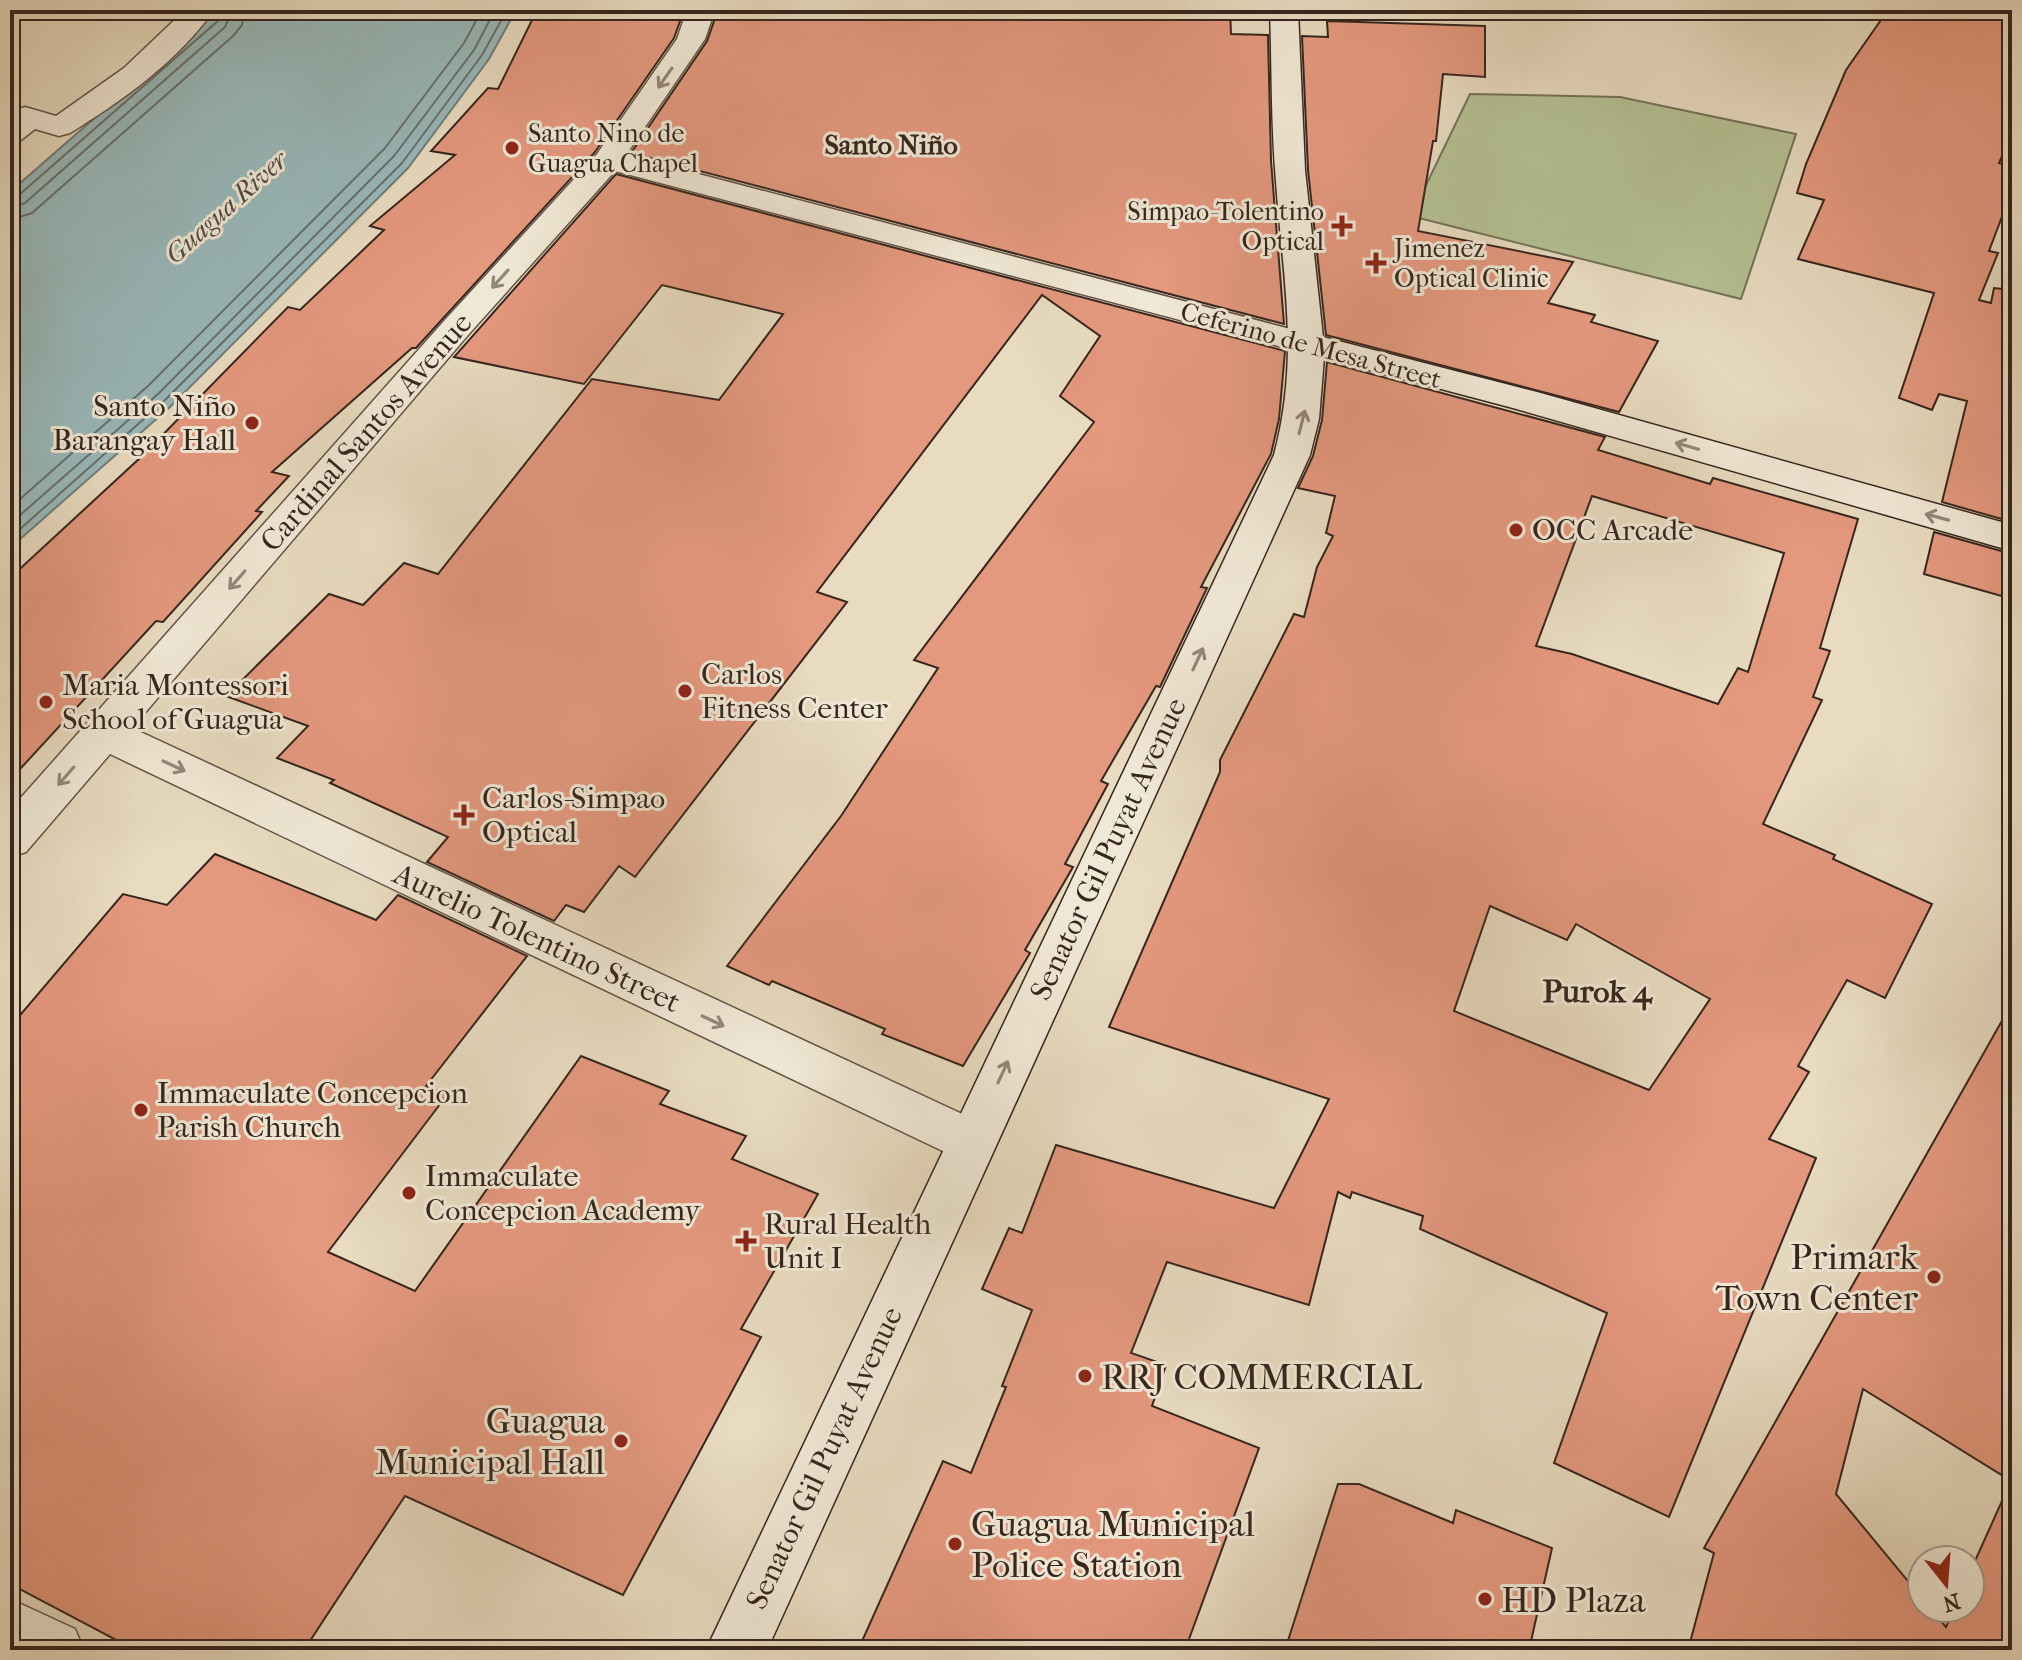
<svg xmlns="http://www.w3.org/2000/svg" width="2022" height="1660" font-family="'IM FELL French Canon',serif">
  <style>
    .green { fill: #b4c093; stroke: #757358; stroke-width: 2 }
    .water { fill: #99b9bb; stroke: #717e7c; stroke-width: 2 }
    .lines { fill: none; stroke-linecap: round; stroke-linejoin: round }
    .shore { stroke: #68706c; stroke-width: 2 }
    .building { fill: #e4987e; stroke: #36261e; stroke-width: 2; fill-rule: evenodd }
    .minor-casing { stroke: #625346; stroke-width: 3 }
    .secondary-casing { stroke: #36261e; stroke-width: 3 }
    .minor { fill: #f0e8d6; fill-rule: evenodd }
    .secondary { fill: #f0e8d6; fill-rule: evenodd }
    .oneway { stroke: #93877a }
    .poi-dot { fill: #8f2418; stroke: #f0e8d6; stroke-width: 3 }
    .labels { text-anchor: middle; stroke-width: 6; stroke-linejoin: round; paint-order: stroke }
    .far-poi-label { font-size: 26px; fill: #36261e; stroke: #f0e8d6; text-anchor: start }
    .far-water-label { font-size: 26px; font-style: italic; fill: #4f4b45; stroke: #f0e8d6 }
    .far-street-label { font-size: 26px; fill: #36261e; stroke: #f0e8d6 }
    .far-quarter-label { font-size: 28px; font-weight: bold; fill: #36261e; stroke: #f0e8d6 }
    .poi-label { font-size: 30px; fill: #36261e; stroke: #f0e8d6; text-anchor: start }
    .street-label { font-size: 30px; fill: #36261e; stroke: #f0e8d6 }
    .neighbourhood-label { font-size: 32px; font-weight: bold; fill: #36261e; stroke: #f0e8d6 }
    .near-poi-label { font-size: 36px; fill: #36261e; stroke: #f0e8d6; text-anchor: start }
  </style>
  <rect width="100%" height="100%" fill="#e8dbc0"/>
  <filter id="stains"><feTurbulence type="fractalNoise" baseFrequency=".0025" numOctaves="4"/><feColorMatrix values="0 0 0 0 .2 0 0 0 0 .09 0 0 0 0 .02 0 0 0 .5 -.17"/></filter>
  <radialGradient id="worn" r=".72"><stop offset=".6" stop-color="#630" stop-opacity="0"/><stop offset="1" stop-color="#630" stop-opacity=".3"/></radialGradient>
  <path class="green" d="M1470,94L1620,97L1796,134L1741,299L1411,216Z"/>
  <path class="water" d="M218,10H516L489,59L408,168L170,407L10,548V192Z"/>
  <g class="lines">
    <g class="shore">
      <path d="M10,198L19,195L219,20L222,10"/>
      <path d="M10,208L25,203L225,27L232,10"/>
      <path d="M10,220L32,213L233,36L242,25L244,10"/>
      <path d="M10,508L149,385L385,148L464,43L482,10"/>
      <path d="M10,524L158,394L394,156L474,50L495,10"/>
      <path d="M10,538L164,401L402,163L482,55L507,10"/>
    </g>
  </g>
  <g class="building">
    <path d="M537,10H684L674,38L595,152L416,348H412L272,472L289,476L256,511L262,512L163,622L156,621L10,780V578L141,457L288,307L300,310L384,230L370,226L455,155L431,151L488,88L498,89Z"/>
    <path d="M718,10H1230L1231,34L1268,35L1271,161L1284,324L631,153L707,41Z"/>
    <path d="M1888,10H2012V134L1999,163L2012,166V190L1989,251L1998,253L1979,300L1991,303L1994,288L2012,290V522L1942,502L1967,401L1939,394L1932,410L1899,398L1934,293L1798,259L1824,200L1797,193L1806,164L1846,70Z"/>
    <path d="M1327,21L1485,26V77L1443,74L1436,141H1433L1418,231L1573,262L1548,303L1595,315L1591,322L1658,341L1619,412L1326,335L1308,170L1302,36L1328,37Z"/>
    <path d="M616,174L1285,351L1279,419L1271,454L1201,587L1207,588L1160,687L1156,686L1101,781L1108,784L1065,864L1073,867L1025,950L1030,953L963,1066L882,1034L885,1029L772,981L769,985L727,966L841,816L938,668L914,660L1094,422L1060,396L1100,336L1042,295L817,592L847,602L635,877L619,866L584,912L566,905L554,921L427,862L448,837L330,783L334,780L277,758L308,726L226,696L329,594L363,605L404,563L438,574L592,379L719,400L783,314L662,285L584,384L454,357Z"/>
    <path d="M1327,362L1605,437L1598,450L1710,484L1713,478L1858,519L1820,648L1830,651L1813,697L1822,700L1763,824L1835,855L1833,859L1932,904L1885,998L1847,980L1798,1066L1809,1072L1769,1139L1816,1158L1669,1517L1554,1463L1607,1313L1420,1229L1423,1216L1352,1192L1350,1198L1338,1192L1309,1305L1167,1262L1131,1353L1166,1365L1152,1406L1259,1448L1185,1650H858L943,1461L971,1473L1006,1387L1002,1386L1032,1310L982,1289L1009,1228L1022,1233L1056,1145L1274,1208L1329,1099L1109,1027L1220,772V760L1294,614L1304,617L1317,567L1333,536L1326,533L1335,496L1298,488L1313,456L1322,420ZM1592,496L1784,553L1748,672L1738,668L1718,704L1572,654L1536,646ZM1490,906L1567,940L1576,924L1710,999L1649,1090L1454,1011Z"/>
    <path d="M1934,532L2012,554V599L1924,574Z"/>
    <path d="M215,854L376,920L398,895L527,956L426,1086L447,1095L328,1252L415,1291L581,1056L669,1091L660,1104L746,1136L732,1159L818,1194L741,1329L761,1337L623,1595L405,1496L304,1650H135L10,1584V1027L123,894L167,905Z"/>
    <path d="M2012,1003V1650H1688L1714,1553L1704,1548ZM1863,1389L2011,1481L1970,1572V1608H1954L1946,1627L1930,1608H1922V1598L1836,1494Z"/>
    <path d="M1338,1484H1359L1453,1523L1456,1510L1552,1548L1529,1650H1285Z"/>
  </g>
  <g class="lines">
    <g class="minor-casing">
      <g id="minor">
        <path d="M185,10H214C178,61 122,101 70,133L59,136L35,129L21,140L10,143V116L15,110L25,107L56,116L124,68Z"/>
        <path d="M687,10H715L705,39L626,155L1321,337L1326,344L1321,351L1309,354L615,171L468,335L132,728L988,1126L995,1142L988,1158L970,1164L110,754L26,852L10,857V810L444,321L597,154L677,39Z"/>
        <path d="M10,1599L75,1629L84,1650H10Z"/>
      </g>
    </g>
    <g class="secondary-casing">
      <path id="secondary" d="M1270,10H1298L1305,170L1323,337L1537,392L2012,525V551L1513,408L1324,358L1319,419L1310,455L767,1650H706L1274,455C1300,357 1283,279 1276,182C1271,124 1272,67 1270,10Z"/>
    </g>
    <use href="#minor" class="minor"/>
    <use href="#secondary" class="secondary"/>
  </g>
  <defs><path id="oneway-shaft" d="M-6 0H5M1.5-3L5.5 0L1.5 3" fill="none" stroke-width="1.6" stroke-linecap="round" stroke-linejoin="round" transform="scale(2)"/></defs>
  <g class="oneway">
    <use href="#oneway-shaft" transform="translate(665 78) rotate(125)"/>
    <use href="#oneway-shaft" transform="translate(500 279) rotate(132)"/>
    <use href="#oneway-shaft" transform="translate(1302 422) rotate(-76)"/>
    <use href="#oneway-shaft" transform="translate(1687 446) rotate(-164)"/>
    <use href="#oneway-shaft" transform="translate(1937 517) rotate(-165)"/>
    <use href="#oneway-shaft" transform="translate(237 580) rotate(131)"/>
    <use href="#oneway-shaft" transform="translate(1198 659) rotate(-65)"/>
    <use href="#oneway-shaft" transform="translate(174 766) rotate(25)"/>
    <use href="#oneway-shaft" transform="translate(66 776) rotate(131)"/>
    <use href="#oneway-shaft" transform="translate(713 1021) rotate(25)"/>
    <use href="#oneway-shaft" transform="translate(1003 1072) rotate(-65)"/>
  </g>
  <g class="poi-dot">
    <circle cx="512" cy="148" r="8"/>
    <path d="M1338 214h8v8h8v8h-8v8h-8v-8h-8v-8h8z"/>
    <path d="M1372 251h8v8h8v8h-8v8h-8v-8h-8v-8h8z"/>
    <circle cx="252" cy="423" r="8"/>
    <circle cx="1516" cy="530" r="8"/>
    <circle cx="685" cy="691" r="8"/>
    <circle cx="46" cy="702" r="8"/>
    <path d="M460 803h8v8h8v8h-8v8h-8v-8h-8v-8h8z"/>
    <circle cx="141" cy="1110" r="8"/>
    <circle cx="409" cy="1193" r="8"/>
    <path d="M742 1229h8v8h8v8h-8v8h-8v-8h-8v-8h8z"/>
    <circle cx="1934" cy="1277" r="8"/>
    <circle cx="1085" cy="1376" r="8"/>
    <circle cx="621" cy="1441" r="8"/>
    <circle cx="955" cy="1544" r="8"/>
    <circle cx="1485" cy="1599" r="8"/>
  </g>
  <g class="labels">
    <g class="far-poi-label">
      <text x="528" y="142">Santo Nino de<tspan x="528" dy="30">Guagua Chapel</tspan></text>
      <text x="1324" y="220" text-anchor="end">Simpao-Tolentino<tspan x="1324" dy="30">Optical</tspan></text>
      <text x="1394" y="257">Jimenez<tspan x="1394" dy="30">Optical Clinic</tspan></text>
    </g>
    <g class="far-water-label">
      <text transform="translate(226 207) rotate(-42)" y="9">Guagua River</text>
    </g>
    <g class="far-street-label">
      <text transform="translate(1311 345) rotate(15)" y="9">Ceferino de Mesa Street</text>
    </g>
    <g class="far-quarter-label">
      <text x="891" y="154">Santo Niño</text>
    </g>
    <g class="poi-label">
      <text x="236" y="416" text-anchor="end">Santo Niño<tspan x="236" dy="34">Barangay Hall</tspan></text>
      <text x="1532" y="540">OCC Arcade</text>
      <text x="701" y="684">Carlos<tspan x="701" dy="34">Fitness Center</tspan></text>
      <text x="62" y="695">Maria Montessori<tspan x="62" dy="34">School of Guagua</tspan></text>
      <text x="482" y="808">Carlos-Simpao<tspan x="482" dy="34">Optical</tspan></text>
      <text x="157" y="1103">Immaculate Concepcion<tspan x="157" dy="34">Parish Church</tspan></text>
      <text x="425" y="1186">Immaculate<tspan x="425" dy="34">Concepcion Academy</tspan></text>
      <text x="764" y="1234">Rural Health<tspan x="764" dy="34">Unit I</tspan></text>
    </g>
    <g class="street-label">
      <text transform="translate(366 432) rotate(-49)" y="10">Cardinal Santos Avenue</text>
      <text transform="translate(1108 849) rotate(-65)" y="10">Senator Gil Puyat Avenue</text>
      <text transform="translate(537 938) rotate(25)" y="10">Aurelio Tolentino Street</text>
      <text transform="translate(824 1458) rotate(-65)" y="10">Senator Gil Puyat Avenue</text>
    </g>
    <g class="neighbourhood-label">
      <text x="1597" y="1002">Purok 4</text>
    </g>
    <g class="near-poi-label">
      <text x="1918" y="1269" text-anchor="end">Primark<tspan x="1918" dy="41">Town Center</tspan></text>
      <text x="1101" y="1389">RRJ COMMERCIAL</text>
      <text x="605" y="1433" text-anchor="end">Guagua<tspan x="605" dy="41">Municipal Hall</tspan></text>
      <text x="971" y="1536">Guagua Municipal<tspan x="971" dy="41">Police Station</tspan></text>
      <text x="1501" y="1612">HD Plaza</text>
    </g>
  </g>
  <rect width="2022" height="1660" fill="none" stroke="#e8dbc0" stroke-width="40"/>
  <rect x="12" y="12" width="1998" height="1636" fill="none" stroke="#36261e" stroke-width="4"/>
  <rect x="20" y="20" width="1982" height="1620" fill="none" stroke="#36261e" stroke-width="2"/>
  <g transform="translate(1946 1584) rotate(163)"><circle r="38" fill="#f0e8d6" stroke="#a69a8c" stroke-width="2"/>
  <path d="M0-6L14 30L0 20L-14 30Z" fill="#8f2418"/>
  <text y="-12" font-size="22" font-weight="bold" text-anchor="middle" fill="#36261e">N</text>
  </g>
  <rect width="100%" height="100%" filter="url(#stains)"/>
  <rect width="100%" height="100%" fill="url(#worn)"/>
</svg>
